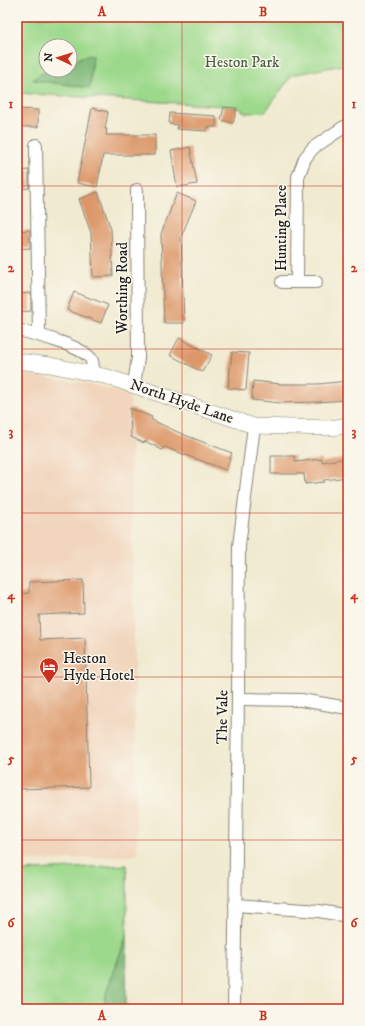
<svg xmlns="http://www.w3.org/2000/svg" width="365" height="1026" font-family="'IM FELL DW Pica',serif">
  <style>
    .built { fill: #f1d5bd }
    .green { fill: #9dd98c; stroke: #5c7a54; fill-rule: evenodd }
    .forest { fill: #7eb978; stroke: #4d6a4a }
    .building { fill: #dc9668 }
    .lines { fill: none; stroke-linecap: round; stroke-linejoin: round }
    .minor-casing { stroke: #868376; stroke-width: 14 }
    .tertiary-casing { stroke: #868376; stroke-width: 16 }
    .minor { stroke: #fff; stroke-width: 12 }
    .tertiary { stroke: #fff; stroke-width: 15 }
    .grid { fill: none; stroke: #c8321e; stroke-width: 1; stroke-opacity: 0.55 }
    .labels { text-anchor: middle; stroke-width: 3; stroke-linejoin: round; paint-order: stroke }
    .park-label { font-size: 15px; fill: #495e43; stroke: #fbf7ec }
    .street-label { font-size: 15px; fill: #1c1c1c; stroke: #fbf7ec }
    .poi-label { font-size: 15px; fill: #1c1c1c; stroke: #fbf7ec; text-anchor: start }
    .neatline { fill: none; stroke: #c8321e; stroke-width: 1.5 }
    .grid-label { font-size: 13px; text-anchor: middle; font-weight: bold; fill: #c8321e }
  </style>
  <rect width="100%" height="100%" fill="#fbf7ec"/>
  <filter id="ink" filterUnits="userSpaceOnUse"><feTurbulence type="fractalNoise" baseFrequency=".025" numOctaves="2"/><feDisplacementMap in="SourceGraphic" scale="8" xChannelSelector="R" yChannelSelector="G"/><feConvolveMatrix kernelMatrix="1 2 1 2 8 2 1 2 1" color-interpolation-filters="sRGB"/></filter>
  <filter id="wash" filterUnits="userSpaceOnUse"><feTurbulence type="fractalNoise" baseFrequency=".012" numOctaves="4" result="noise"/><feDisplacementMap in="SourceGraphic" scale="16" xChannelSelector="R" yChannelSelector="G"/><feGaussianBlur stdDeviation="0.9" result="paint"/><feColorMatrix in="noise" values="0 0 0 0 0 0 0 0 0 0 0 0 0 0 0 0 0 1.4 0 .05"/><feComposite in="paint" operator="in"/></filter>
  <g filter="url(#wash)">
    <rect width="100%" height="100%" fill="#f0ead0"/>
    <path class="built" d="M17,373L85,383L130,394L137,855L17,862Z"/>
    <g class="green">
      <path d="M17,17H348V64L292,75L265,112L246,113L239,108L224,106L17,93ZM46,46H70V70H46Z"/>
      <path d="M127,865V935L106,993L104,1009H17V871Z"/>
    </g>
    <g class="forest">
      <path d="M93,55L90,88L33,80L42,73H58L62,70H70V65L81,57Z"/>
      <path d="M127,935L126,1009H104L106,993Z"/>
    </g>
    <g id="blocks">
      <g class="building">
        <path d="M224,107L237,108L233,123L221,120Z"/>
        <path d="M92,108L108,112L105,129H107L106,135H155V155H103L97,187L77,183Z"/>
        <path d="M17,109L38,110V127H17Z"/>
        <path d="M170,113L216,116V127H207V131L177,129L178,125L169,124Z"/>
        <path d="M190,147L197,184L177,187L171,151Z"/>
        <path d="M29,170V188L17,189V171Z"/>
        <path d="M98,192L111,229L113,276L93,277L91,233L79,199Z"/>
        <path d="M177,193L196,201L181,237L184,323H164L161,234Z"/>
        <path d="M30,230V248L17,249V231Z"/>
        <path d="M74,292L108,305L101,323L67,310Z"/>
        <path d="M31,293V311L17,312V294Z"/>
        <path d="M179,338L212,355L202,372L170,355Z"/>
        <path d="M232,352L249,353L246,390L228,388Z"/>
        <path d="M253,381L280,384H318L348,381V400L317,402L280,403L252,400Z"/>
        <path d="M130,408L152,417L151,419L154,421L182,434L232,453L226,470L164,447L162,450L145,441L144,443L131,437Z"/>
        <path d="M271,456H295V462L322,459V462L348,458V477L324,480V482L305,484L304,474H271Z"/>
        <path d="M83,580L84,613L39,615L40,640L85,638L89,787L17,789V594L29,593V582Z"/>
      </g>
    </g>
  </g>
  <g filter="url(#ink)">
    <use href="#blocks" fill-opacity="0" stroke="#868376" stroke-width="1"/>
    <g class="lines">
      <g class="minor-casing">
        <g id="minor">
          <path d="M36,145L39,334"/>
          <path d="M282,282H316"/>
          <path d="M297,282L298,177L305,158L313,148L344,127H348"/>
          <path d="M17,330C32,333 87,347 92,361C93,365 93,370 93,374"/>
          <path d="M134,385L138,358L137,190"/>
          <path d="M238,699L301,700L348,708"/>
          <path d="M235,905L319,911L348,916"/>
          <path d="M234,1009L238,699L239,546L254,426"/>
        </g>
      </g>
      <g class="tertiary-casing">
        <path id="tertiary" d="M17,361L50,365L108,377L254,426L331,428L348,425"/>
      </g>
      <use href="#minor" class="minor"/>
      <use href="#tertiary" class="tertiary"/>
    </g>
  </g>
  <path class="grid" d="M182,17V1009M17,186H348M17,349H348M17,513H348M17,677H348M17,840H348"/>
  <defs>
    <g id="hotel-pin" transform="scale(1)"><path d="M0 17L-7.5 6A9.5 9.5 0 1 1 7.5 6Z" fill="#c8321e" stroke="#fbf7ec"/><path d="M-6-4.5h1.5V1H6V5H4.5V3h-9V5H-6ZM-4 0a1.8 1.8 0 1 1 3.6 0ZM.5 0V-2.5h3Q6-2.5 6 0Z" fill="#fff"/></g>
  </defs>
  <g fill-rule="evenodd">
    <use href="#hotel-pin" x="49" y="667"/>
  </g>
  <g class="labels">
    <g class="park-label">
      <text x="242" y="67">Heston Park</text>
    </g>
    <g class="street-label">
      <text transform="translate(281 228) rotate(-90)" y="5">Hunting Place</text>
      <text transform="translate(122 288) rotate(-90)" y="5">Worthing Road</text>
      <text transform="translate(182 401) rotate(19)" y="5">North Hyde Lane</text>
      <text transform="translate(222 717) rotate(-89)" y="5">The Vale</text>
    </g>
    <g class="poi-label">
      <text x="63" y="663">Heston<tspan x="63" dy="17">Hyde Hotel</tspan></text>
    </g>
  </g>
  <rect width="365" height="1026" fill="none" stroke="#fbf7ec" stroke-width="44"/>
  <g transform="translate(58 58) rotate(274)"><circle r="19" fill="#fbf7ec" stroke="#a29f99"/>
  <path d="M0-3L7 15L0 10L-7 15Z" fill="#c8321e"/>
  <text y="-6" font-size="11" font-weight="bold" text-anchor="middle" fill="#1c1c1c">N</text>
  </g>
  <rect x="22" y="22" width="321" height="982" class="neatline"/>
  <g class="grid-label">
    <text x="102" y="16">A</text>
    <text x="263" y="16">B</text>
    <text x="11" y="108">1</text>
    <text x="354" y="108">1</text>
    <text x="11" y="272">2</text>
    <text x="354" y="272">2</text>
    <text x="11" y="436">3</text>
    <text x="354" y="436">3</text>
    <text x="11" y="599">4</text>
    <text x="354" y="599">4</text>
    <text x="11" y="763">5</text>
    <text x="354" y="763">5</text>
    <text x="11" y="927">6</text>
    <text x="354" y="927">6</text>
    <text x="102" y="1020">A</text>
    <text x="263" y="1020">B</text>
  </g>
</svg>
